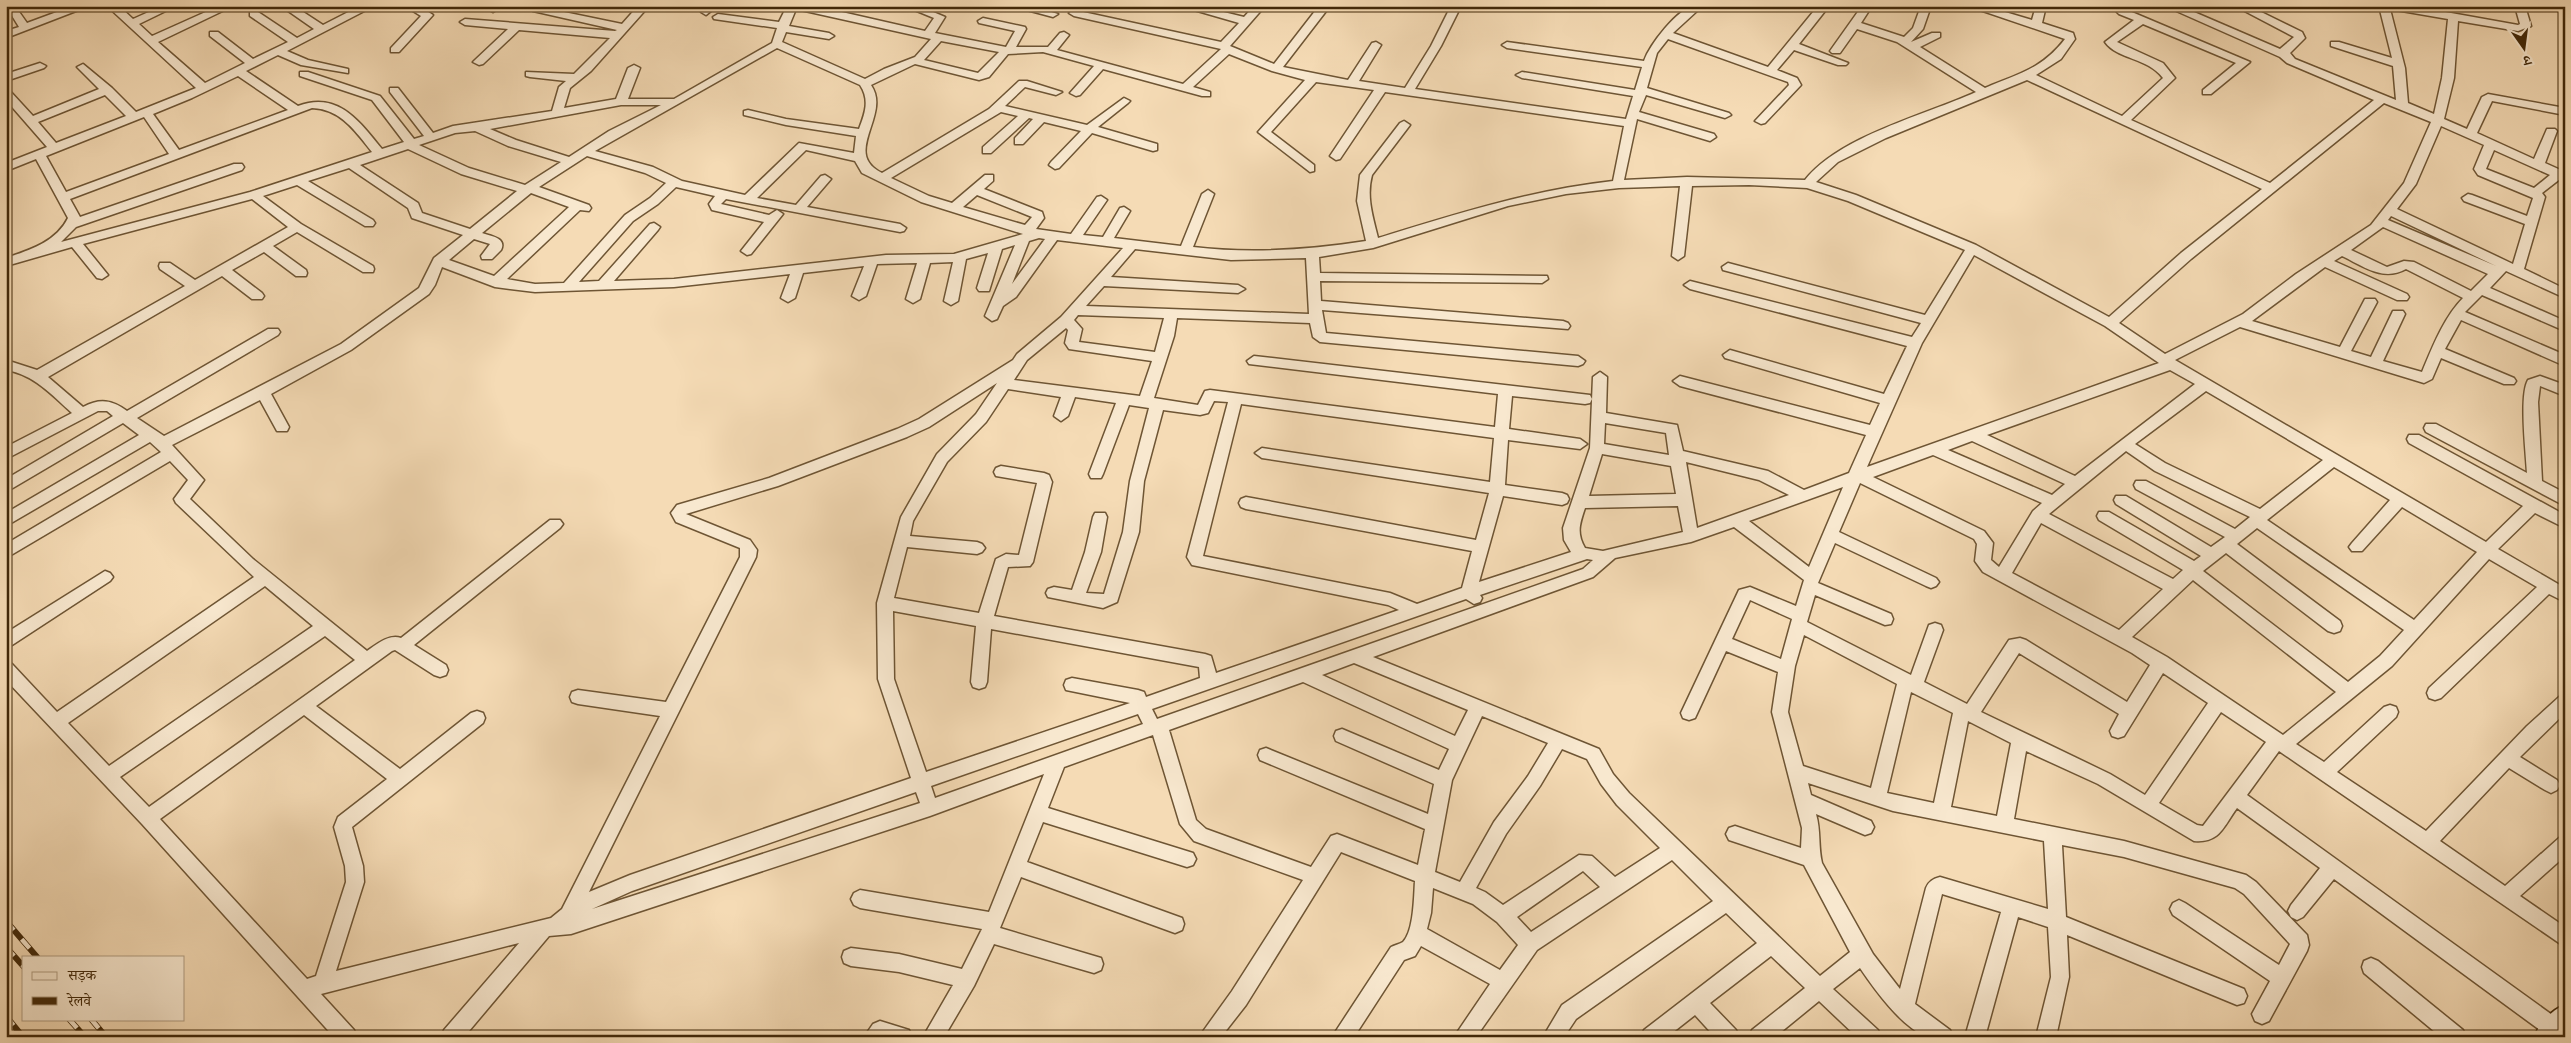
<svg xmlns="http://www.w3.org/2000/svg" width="2571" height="1043" font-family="'Old Standard TT','Noto Serif Devanagari',serif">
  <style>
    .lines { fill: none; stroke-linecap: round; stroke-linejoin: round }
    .street-casing { stroke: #6e5534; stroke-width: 3 }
    .secondary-casing { stroke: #412809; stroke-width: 3 }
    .street { fill: #f8e8cf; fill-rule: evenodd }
    .secondary { fill: #f8e8cf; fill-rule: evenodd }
    .rail-casing { stroke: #412809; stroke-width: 6 }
    .rail { stroke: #f8e8cf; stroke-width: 4.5; stroke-dasharray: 12; stroke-linecap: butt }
  </style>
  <rect width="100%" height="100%" fill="#f5dbb5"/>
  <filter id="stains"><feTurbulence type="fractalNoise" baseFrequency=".004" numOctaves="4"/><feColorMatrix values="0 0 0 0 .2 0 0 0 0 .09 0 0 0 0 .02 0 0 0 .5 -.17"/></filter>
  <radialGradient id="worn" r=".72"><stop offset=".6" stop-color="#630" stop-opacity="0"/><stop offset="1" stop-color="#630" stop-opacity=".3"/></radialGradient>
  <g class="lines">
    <g class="street-casing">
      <g id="street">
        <path d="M6,6H15L27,23L73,6H89L6,38V31L19,27Z"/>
        <path d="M107,6H119L133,19L162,6H176L139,24L152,36L219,6H233L158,42L205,83L245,63L210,36V32H218L253,59L288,42L250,16V12H258L297,38L314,29L281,6H294L323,25L360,6H374L287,51L308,60L348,69V73L301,65L278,55L246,71L298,106C338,91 359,121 382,149L404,142L372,100L300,76V72H308L380,96L414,139L424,136L390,92V88H398L433,133L453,126L552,111L559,87L566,81L530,77L526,76V72L574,74L610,38L519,30L483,64L479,65L473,62L475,60L508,29L465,25L460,22L465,19L615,31L617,30L533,11L532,9L535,6L622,24L638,6H649L591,71L570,88L564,108L616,99L628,68L634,65L640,68L628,99H674L772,43L777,28L714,19L713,17L718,14L779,22L787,6H837L833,10L925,31L934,18L912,9L919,6L945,17L935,33L1006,47L1015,31L979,23L978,21L983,18L1025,27L1026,29L1016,47H1048L1060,33L1064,32L1069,35L1057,50L1183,84L1221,49L1074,16L1069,13L1074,10L1221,42L1239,23L1180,6H1199L1244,17L1254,6H1265L1230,46L1274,64L1319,6H1330L1283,67L1348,80L1372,43L1376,42L1381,45L1359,81L1405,88L1431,46L1451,6H1461L1441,46L1415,89L1626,119L1633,96L1522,78L1516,75L1522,72L1635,90L1642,67L1507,48L1502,45L1507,42L1644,61C1649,46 1678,7 1695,6L1698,9L1697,11L1673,33L1768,67L1818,6H1829L1799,44L1848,63L1846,65H1838L1794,50L1777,70L1797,78L1801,85L1765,123L1761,124L1755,121L1789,85L1788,82L1668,39L1657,53L1647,88L1729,113L1731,115L1725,118L1646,95L1639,112L1714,134L1716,137L1710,141L1637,119L1624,180L1687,177L1805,180C1840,136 1925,115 1976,92L1897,42L1857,29L1840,53H1832L1830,51L1862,6H1872L1861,23L1904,37L1913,28L1921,6H1931L1923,29L1911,42L1932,33H1940V37L1920,47L1985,88C2018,74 2042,69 2065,39L1968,6H1985L2032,20L2036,6H2046L2042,23L2073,33L2075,39L2061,59L2036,75L2122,116L2163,78C2147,57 2118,60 2105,42L2134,20L2119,14L2114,9L2116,6H2127V10L2250,62L2211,94H2203V90L2236,63L2143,24L2117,42L2163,63L2175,78L2131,120L2270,183L2374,100L2287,63L2280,57L2165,6H2180L2280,49L2294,37L2235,6H2249L2302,32L2305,38L2290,53L2295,59L2396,100L2393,66L2331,46V42H2339L2392,58L2379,6H2412L2518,25L2520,24L2515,6H2525L2531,26L2518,31L2458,21L2454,78L2444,119L2467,129L2482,97L2488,94L2565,108V115L2492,101L2477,133L2534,159L2547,129H2555L2557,131L2545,163L2565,172V181L2560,179L2542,193L2545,197L2524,269L2565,289V298L2506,271L2490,288L2565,321V331L2482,295L2465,312L2565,355V366L2461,320L2445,349L2514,378L2516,381L2514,384H2504L2441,358L2432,379L2424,383L2240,327L2175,360L2486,542L2523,506L2409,443L2407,439L2409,435H2419L2565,515V528L2535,513L2498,549L2565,588V602L2549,594L2441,698L2435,700L2429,698L2427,693L2429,688L2537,587L2489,559L2392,666L2296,744L2324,762L2384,707L2390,705L2396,707L2398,712L2396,717L2337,772L2426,831L2527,726L2559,697L2565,695V713L2520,757L2557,780L2560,785L2557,790L2551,793L2545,790L2509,768L2440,841L2505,886L2559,838L2565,836V856L2520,896L2565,927V947L2279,751L2247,795L2562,1022L2565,1029L2562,1036H2548L2334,879L2303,917L2297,920L2291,917L2288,911L2291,905L2320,868L2237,808C2223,827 2220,843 2194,841L2098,784L2026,751L2014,819L2124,841L2246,875L2256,882L2307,935L2309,945L2307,951L2269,1021L2262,1024L2255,1021L2252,1014L2270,981L2173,915L2170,909L2173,903L2179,900L2185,903L2279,965L2290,944L2244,894L2235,888L2124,857L2062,845L2066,917L2244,989L2247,996L2244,1003L2237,1005L2067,935L2069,977L2056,1037H2036L2051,977L2048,927L2018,917L1985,1037H1965L2001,912L1942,894L1915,1004L1950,1030L1953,1037C1945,1037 1932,1039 1925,1036C1900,1025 1875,990 1860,968L1833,989L1878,1030L1881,1037H1857L1819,1001L1775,1037H1749L1752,1030L1805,988L1771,956L1710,1003L1736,1030L1739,1037H1715L1695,1015L1667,1037H1641L1644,1030L1757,943L1726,913L1576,1019L1564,1037H1543L1562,1005L1713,901L1672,860L1537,950L1476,1037H1454L1490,984L1421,946L1415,956L1404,960L1354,1037H1332L1391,947C1395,945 1400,944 1403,942C1414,931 1414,896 1415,881L1341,852L1246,1005L1221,1037H1199L1232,991L1303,880L1194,841L1180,824L1153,735L1064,767L1048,808L1193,853L1196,859L1193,865L1187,867L1043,822L1027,862L1182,918L1184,924L1182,930L1175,933L1021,877L1000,928L1101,958L1103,964L1101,970L1094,973L994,944L974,986L944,1037H923L953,985L899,972L851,966L844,963L842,957L844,951L851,948L899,954L962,969L982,929L860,908L854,905L851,899L854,893L860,890L989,912L1044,774L930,816L571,934L549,936L464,1037H441L444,1030L519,943L321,994L354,1030L357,1037H334L142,824L6,680V662L12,664L57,712L254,577L176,503L174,499L188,480L170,461L6,558V544L161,452L150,442L6,526V513L139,435L123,423L6,492V479L113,416L107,411H98L6,459V447L72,413C52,395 33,374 6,370V360L37,370L185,286L160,269L159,266L160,263H170L195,280L288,227L252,199L83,244L108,275L102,279L97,278L72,247L6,266V258C30,250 56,242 68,218L36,159L6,171V163L47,147L6,100V90L10,91L33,116L99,89L77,67L83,64L112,88L136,112L196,88ZM796,9L931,39L915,57L884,69L865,79L782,42L786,32L829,39L834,36L829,33L789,26ZM2390,9L2448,19L2442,78L2434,114L2408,103L2405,68ZM941,41L999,52L978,73L924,60ZM777,48L860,85C870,100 865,113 859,129L786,119L748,110L744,111V115L786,125L856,136L854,153L799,143L745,195L682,181L653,167L595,151ZM1043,52L1094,66L1070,93L1076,96L1080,95L1103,69L1202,96H1210V92L1193,87L1229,54L1272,71L1305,80L1258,132L1310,172L1314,171V165L1271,132L1316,82L1374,90L1330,156L1336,160L1340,159L1385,92L1624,126L1613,181C1531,190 1456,214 1378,238C1373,217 1366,197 1372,175L1410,125L1404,121L1400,123L1360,175L1357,201L1366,241C1308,250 1251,254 1193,247L1214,194L1208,190L1202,194L1181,246L1114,238L1130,211L1124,207L1120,208L1103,237L1083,235L1107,200L1101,196L1097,197L1071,234L1036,229L1044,218L1042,212L984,189L993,181V175H985L952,203L929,196L891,178L1001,112L1018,116L983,147V153H991L1029,118L1033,119L1015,138V144H1023L1044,122L1081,131L1051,162L1049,165L1055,169L1059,168L1092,133L1153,151L1157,150V144L1098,127L1128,103L1130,101L1124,98L1087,125L1005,106L1025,87L1056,95L1062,92L1027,81H1019L989,109L882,173C841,153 892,115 871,85L915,64L979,80L989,77L1008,54ZM238,76L288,110L179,150L153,114L192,98ZM2027,80L2262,189L2181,253L2109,317L1976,245L1856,195L1816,182L1838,162L1886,138ZM105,95L126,116L56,143L38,122ZM2384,103L2431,122L2404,183L2371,225L2296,274L2243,314L2165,354L2119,323L2191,259ZM621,105H661L609,131L569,157L516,140L490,129ZM312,108C341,109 356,132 372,152L250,192L61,242L76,227L242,170L244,167L242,164H234L80,217L70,199ZM144,117L169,154L66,192L46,156ZM2441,126L2484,145L2474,169L2478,175L2533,198L2527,216L2472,195L2468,194L2462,198L2464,201L2525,224L2513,264L2397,209L2416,184ZM475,131L508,146L561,162L525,185L469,168L419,145L455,133ZM408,149L461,174L517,191L470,229L422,213L418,203L360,165ZM806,150L855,161L862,173L921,202L1023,234L954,254L886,255L674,279L614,281L658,230L660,227L654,223L650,224L599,281L579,282L633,221L658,204L676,187L715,196L709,204L712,210L764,222L741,251L747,255L751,254L783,214L777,210L769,215L721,204L726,199L900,232L904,231L906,228L900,224L807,207L831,179L825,175L821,176L796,205L757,198ZM2494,150L2550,175L2534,188L2486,169ZM587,156L645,173L666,183L650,198L625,215L564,283L535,284L507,279L580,210L589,211L591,208L589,205L539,187ZM349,168L408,208L412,218L463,235L434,258L419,288L341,344L164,436L137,418L278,335L280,332L278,329H268L127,411C112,400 100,398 83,407L48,377L222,276L252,299H262L264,296L262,293L232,270L264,252L296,276H306L307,273L306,270L273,246L297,232L363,272H373L374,269L373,266L301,224L263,196L297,185L365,226H373L375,223L373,220L308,181ZM1749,185L1807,188L1848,201L1965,250L1925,315L1728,263L1722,267L1723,270L1921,323L1912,337L1690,281L1684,285L1690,289L1907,346L1884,394L1730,350L1723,355L1725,358L1880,403L1870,425L1680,376L1673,381L1680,386L1866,435L1849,473L1804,490L1768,471L1683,451L1677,425L1606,413L1607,377L1600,372L1593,377L1590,448L1563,528L1564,540L1571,552L1479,582L1503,496L1562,505L1567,503L1569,499L1567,495L1562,493L1505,485L1508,440L1580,449L1587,444L1580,439L1509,429L1512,396L1585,404L1590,403L1592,399L1590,395L1254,356L1247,361L1249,364L1498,394L1495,427L1210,390L1205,391L1198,405L1154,398L1174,336L1177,318L1310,323L1313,337L1320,342L1578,366L1583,364L1585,361L1578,356L1326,333L1322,310L1568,329L1570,326L1568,323L1563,321L1321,301L1320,281L1542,283L1548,279L1547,276L1320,273L1319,257L1373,248L1508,206L1566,194L1619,188L1680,186L1672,256L1678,260L1684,256L1692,186ZM531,193L569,207L494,276L449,260L474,239L490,244L481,256L482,259H492L501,250C507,238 491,236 482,233ZM977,195L1032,217L1025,225L963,207ZM2391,216L2496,266L2388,220ZM2383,227L2488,274L2471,291L2414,262L2404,261L2387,267L2351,250ZM1039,238L1045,239L1012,284L1029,241ZM1057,240L1123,248L1061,317L1017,354L1013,360L919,419L897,429L769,478L677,505L671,513L676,522L740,548V557L666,702L578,690L572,692L570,697L572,702L578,704L660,716L562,909L551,918L336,971L364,882L363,866L352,827L483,723L485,718L483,713L477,711L471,713L400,769L316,706L392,651L395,650L434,675L440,677L446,675L448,670L446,665L414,645L560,528L563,524L560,520H550L401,638C389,634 377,644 367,651L253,559L190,499L204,480L172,445L260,400L277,431H287L289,427L271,394L351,350L429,294L435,285L442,267L495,287L535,292L674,287L790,274L781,298L788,302L795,298L803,273L864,266L852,296L859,300L866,296L877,264L917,263L906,299L913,303L920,299L930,263L953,262L944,301L951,305L958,301L966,259L988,253L977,288L979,291H989L1002,249L1015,245L985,316L992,321L997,319L1003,306L1016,297ZM1135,249L1231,260L1306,258L1309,314L1086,306L1104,286L1238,293L1245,289L1238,285L1111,277ZM1974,255L2105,326L2159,363L1867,467L1922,343ZM2342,256C2363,266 2383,282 2406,269L2463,298C2444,317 2432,348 2422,372L2383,361L2405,314L2403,311H2393L2371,357L2351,351L2377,302L2375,299H2365L2340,347L2252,321L2325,267L2397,300H2407L2409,297L2407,294L2334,261ZM1078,315L1164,318L1155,352L1079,342L1082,329L1074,320ZM1066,328L1068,330L1065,343L1069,349L1152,361L1140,396L1014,380L1027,360ZM2170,370L2195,384L2075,476L1987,435ZM997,383L976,414L937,454L901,517L877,603L878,679L911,778L630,875L589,892L756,557L757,550L750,540L686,514L778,486L907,437L929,427ZM1008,389L1061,397L1054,416L1061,421L1068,416L1075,397L1116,403L1089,474L1091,478H1101L1103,474L1129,405L1149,408L1130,481L1123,532L1104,594L1086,593L1101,552L1107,517L1105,513H1095L1093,517L1085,552L1072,590L1054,587L1048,589L1046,593L1048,597L1103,608L1117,602L1139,532L1144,481L1163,410L1200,415L1208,413L1214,401L1228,402L1187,557L1192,565L1388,605L1399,610L1216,673L1211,656L1205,654L994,616L1008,567L1030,566L1033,562L1052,482L1049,475L1044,473L1001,466L996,468L994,472L996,476L1037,483L1019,555L1006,554L996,559L979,613L894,598L907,547L977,554L982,552L985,548L982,544L977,542L910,536L913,521L947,462L986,422ZM2206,391L2323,460L2260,509L2165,463L2135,444ZM1241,404L1494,438L1490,482L1262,448L1255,453L1262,458L1489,493L1476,540L1246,497L1241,499L1239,503L1241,507L1246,509L1472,551L1462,588L1417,604L1390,593L1203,556ZM1605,423L1666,433L1669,455L1604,444ZM1972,441L2065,484L2052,495L1948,450ZM2126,451L2155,471L2250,517L2235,529L2146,481H2136L2134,485L2136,489L2225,537L2211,547L2126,496H2116L2114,500L2116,504L2201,556L2194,561L2109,512H2099L2097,516L2099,520L2183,570L2173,579L2049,514ZM1602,454L1671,466L1676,494L1589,496ZM1933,455L2042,503L2033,511L1999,567L1991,560L1993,543L1984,531L1873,477ZM1686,462L1759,480L1789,495L1697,528ZM2334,467L2390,500L2352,543L2349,547L2352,551H2362L2402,507L2477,552L2414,620L2267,520ZM1860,483L1974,539L1977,544L1975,561L1983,572L2132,653L2150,665L2127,702L2026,640L2020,638L2009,640L1967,704L1924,682L1943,630L1941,625L1935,623L1929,625L1911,675L1807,622L1815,595L1885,625L1891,624L1893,619L1891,614L1818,583L1835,543L1926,586L1931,588L1936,586L1939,582L1936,578L1839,532ZM1843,487L1809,567L1749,521ZM1678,506L1683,532L1603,551L1585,548C1576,533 1580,523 1585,508ZM2041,523L2163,589L2119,630L2012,573ZM1734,527L1804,580L1796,606L1750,587L1739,590L1681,713L1683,718L1689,720L1695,718L1726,651L1778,672L1772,712L1802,828L1801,848L1735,826L1729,828L1726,834L1729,840L1804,865L1850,952L1820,976L1629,793L1613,774L1599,749L1373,657L1593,577L1615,558L1691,542ZM2257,528L2404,630L2380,656L2348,682L2203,571L2226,553L2328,631L2334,633L2340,631L2342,626L2340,621L2237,544ZM1587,559L1593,560L1583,569L1157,719L1152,709L1466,599L1474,604L1480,602L1482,598L1480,595ZM2193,580L2336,692L2283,735L2167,657L2132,637ZM265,586L313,626L109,766L68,723ZM1750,600L1792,619L1781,659L1732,639ZM893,611L976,626L971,682L973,687L979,689L985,687L987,682L991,629L1199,667L1200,678L1146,697L1144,692L1138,690L1072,678L1066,680L1064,685L1066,690L1130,703L926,772L894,679ZM1804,635L1897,684L1871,788L1803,766L1788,712L1795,666ZM325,636L355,660L149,807L120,777ZM2019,653L2119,714L2110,731L2112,736L2118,738L2124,736L2163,673L2208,703L2145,795L2110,774L1981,712ZM1354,663L1468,710L1455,736L1322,675ZM1303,682L1449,749L1439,770L1342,729L1336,731L1334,736L1336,741L1434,784L1428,814L1266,748L1260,750L1258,755L1260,760L1425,829L1418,865L1337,834L1331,836L1311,867L1206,829L1196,820L1169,730ZM1911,692L1953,713L1934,803L1887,793ZM2221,712L2266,742L2203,826L2197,825L2159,803ZM1138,714L1143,724L935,798L931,786ZM304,715L387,779L338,817L334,827L345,866L346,882L316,976L307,979L160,819ZM1482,716L1548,743L1528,776L1494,822L1460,882L1435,872L1452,780ZM1968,721L2011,743L1997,816L1951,807ZM1562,749L1587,759L1601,784L1617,805L1660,848L1615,877L1592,856L1579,855L1503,905L1485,892L1476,888L1506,834L1540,786ZM1808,783L1893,811L2044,841L2048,909L1940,877C1933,879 1929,881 1926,888L1900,989L1873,954L1822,863C1818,847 1821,831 1816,814L1865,835L1871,833L1874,827L1871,821L1811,795ZM916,792L920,803L592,909L632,891ZM1583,871L1600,887L1531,932L1517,917ZM1433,888L1473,904L1497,922L1518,945L1500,970L1427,929L1431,913Z"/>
        <path d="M405,6H419L433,15L399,52H391V48L421,16Z"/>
        <path d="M481,6H496L498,9L493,12Z"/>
        <path d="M706,6H717L706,15L701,12Z"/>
        <path d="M1012,6H1032L1058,14L1053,17Z"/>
        <path d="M40,63L46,66L44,68L6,81V74Z"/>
        <path d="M2540,376L2565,385V396L2540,386L2538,402L2542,481L2565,493V506L2426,432L2424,428L2426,424H2436L2527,473C2526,453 2519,395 2528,380Z"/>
        <path d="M105,571L110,573L113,577L110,581L6,649V633Z"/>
        <path d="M2371,958L2378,961L2463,1030L2466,1037H2441L2364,973L2362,967L2364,961Z"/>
        <path d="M880,1021L909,1030L912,1037H864L873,1024Z"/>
      </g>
    </g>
    <g class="secondary-casing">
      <path id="secondary" d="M2565,1005V1037H2534C2540,1023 2551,1010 2565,1005Z"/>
    </g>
    <use href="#street" class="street"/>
    <use href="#secondary" class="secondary"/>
    <g class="rail-casing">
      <g id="rail">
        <path d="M6,921L37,957"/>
        <path d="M6,947L24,967"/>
        <path d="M6,1016L23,1037"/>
        <path d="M69,1019L85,1037"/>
        <path d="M91,1019L106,1037"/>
      </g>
    </g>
    <use href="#rail" class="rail"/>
  </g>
  <rect width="2571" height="1043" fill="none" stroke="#f5dbb5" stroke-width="25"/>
  <rect x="8" y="8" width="2556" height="1028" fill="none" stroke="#412809" stroke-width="2.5"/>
  <rect x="12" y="12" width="2546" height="1018" fill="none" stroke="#412809"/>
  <rect x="22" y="956" width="162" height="65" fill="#f8e8cf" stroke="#af9b80"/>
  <rect x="32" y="972" width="25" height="8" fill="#f8e8cf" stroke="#af9b80"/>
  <text x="68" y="980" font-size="15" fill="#412809">सड़क</text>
  <rect x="32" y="997" width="25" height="8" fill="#412809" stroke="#af9b80"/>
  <text x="68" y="1006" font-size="15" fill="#412809">रेलवे</text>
  <g transform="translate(2524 48) rotate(166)" stroke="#f8e8cf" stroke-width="4" paint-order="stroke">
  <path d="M0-4L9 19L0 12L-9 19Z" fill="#412809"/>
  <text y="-8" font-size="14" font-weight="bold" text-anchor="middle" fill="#412809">उ</text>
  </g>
  <rect width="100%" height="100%" filter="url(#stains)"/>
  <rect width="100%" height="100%" fill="url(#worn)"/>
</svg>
